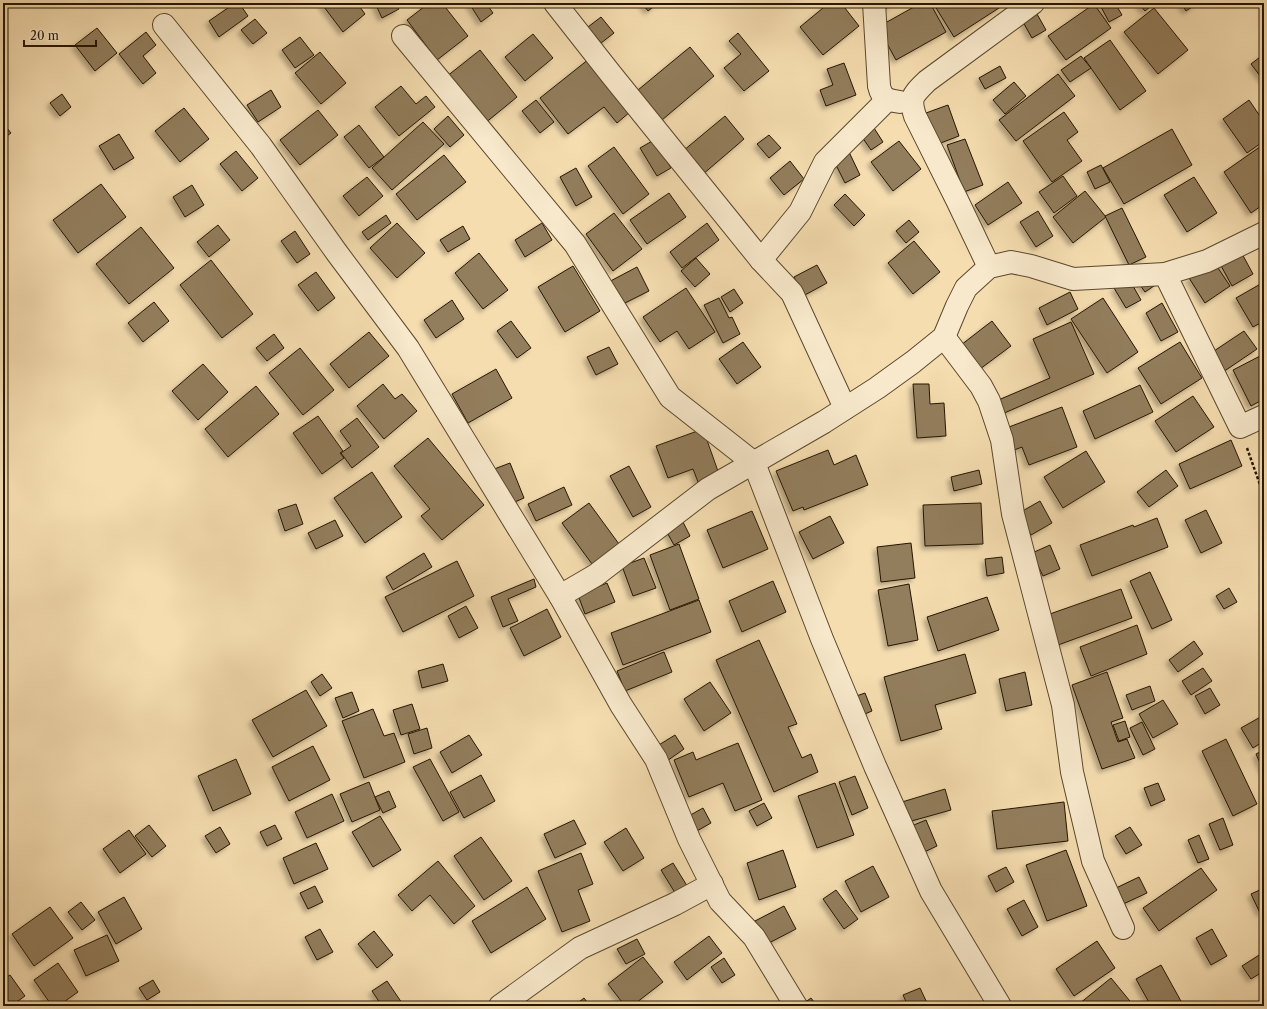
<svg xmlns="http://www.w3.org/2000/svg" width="1267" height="1009" font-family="'Libre Caslon Text',serif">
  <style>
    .building { fill: #927d5c; stroke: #261601; filter: url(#shadow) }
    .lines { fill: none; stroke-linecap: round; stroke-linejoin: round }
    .street-casing { stroke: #5a482d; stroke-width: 24 }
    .path { stroke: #261601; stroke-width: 2.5; stroke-dasharray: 3 2; stroke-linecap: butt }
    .street { stroke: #f8e9cc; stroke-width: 22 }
  </style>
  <defs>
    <filter id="shadow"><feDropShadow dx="-3.5" dy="3.5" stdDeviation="2" flood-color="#0004"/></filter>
  </defs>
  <rect width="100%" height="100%" fill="#f5ddb0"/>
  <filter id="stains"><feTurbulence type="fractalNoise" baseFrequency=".005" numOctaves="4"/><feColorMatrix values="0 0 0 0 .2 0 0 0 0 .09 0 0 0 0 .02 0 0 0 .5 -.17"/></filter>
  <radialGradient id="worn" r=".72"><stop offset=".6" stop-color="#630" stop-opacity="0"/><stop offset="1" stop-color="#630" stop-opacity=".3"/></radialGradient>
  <g class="building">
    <path d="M235,3H239L248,16L219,37L209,21Z"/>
    <path d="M321,3H357L365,14L343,32Z"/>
    <path d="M375,3H396L399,9L382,18Z"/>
    <path d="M429,3H442L468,36L437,60L407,20Z"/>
    <path d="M469,3H486L493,13L481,22Z"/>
    <path d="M642,3H658L648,11Z"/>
    <path d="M829,3H841L859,26L823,55L800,27Z"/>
    <path d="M869,3H893L878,15Z"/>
    <path d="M921,3H930L946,32L896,60L878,27Z"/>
    <path d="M933,3H1000L1002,6L954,37Z"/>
    <path d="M1099,3H1115L1122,15L1109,22Z"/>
    <path d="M1138,3H1155L1145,11Z"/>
    <path d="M1181,3H1198L1186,11Z"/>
    <path d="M1094,4L1111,28L1066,60L1048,36Z"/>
    <path d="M1154,8L1188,50L1158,74L1124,32Z"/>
    <path d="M1037,14L1046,30L1032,38L1023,22Z"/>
    <path d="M601,17L614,33L601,43L588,27Z"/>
    <path d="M255,19L267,33L253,44L241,30Z"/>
    <path d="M97,28L117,53L95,71L75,45Z"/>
    <path d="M146,32L156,45L143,56L156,73L143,84L119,54Z"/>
    <path d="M738,33L769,71L744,91L724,68L741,54L729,41Z"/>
    <path d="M533,34L553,58L525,81L505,57Z"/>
    <path d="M300,37L314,55L295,68L282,50Z"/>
    <path d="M1110,40L1146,91L1120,110L1084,58Z"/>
    <path d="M690,47L714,76L662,120L638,90Z"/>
    <path d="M480,50L517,97L484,124L446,77Z"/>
    <path d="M320,52L346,83L321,104L295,73Z"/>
    <path d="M1264,54V81L1251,64Z"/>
    <path d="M1081,56L1091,68L1070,82L1061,70Z"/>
    <path d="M589,59L630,112L617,123L604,107L568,134L540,98Z"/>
    <path d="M844,63L856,95L826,106L820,90L833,85L827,69Z"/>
    <path d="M1000,66L1006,78L985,89L979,78Z"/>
    <path d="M1058,74L1075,96L1016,141L999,120Z"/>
    <path d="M1014,82L1026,96L1005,114L993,100Z"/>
    <path d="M401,86L416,104L426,96L435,107L399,136L375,107Z"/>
    <path d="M271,90L281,107L258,122L247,105Z"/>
    <path d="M62,94L71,107L60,116L50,103Z"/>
    <path d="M536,100L554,122L540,133L522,111Z"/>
    <path d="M1249,100L1264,122V141L1247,153L1223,119Z"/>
    <path d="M948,105L959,136L938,144L926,113Z"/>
    <path d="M184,108L209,139L180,162L155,131Z"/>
    <path d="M318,110L338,135L300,165L280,140Z"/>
    <path d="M1064,112L1078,132L1067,140L1082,161L1052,182L1023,141Z"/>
    <path d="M448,116L464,135L450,147L434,129Z"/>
    <path d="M725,116L744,139L702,175L683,151Z"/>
    <path d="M423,122L444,144L392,190L372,168Z"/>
    <path d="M3,123L11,133L3,139Z"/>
    <path d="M359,125L384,157L369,168L344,137Z"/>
    <path d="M874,128L883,142L871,150L862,137Z"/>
    <path d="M1172,129L1192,165L1124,204L1103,168Z"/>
    <path d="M119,134L134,158L114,170L99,146Z"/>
    <path d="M769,135L781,148L769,158L757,144Z"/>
    <path d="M965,139L983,185L964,192L947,145Z"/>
    <path d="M654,140L671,168L657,176L640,148Z"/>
    <path d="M899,141L921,169L893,191L871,162Z"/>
    <path d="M1264,144V204L1251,213L1224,172Z"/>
    <path d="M614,147L649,194L623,214L588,166Z"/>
    <path d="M236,151L258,178L242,191L220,164Z"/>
    <path d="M849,152L860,175L845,183L833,159Z"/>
    <path d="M444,155L466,182L417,220L396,194Z"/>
    <path d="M790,161L804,179L784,195L770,178Z"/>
    <path d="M1101,165L1110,182L1095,189L1087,172Z"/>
    <path d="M576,168L592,197L576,206L560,177Z"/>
    <path d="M1063,176L1077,196L1054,213L1039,192Z"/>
    <path d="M367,177L383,196L359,216L343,196Z"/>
    <path d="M1194,177L1217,213L1187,232L1164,195Z"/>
    <path d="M1008,182L1022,203L988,225L975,205Z"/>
    <path d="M101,184L126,217L78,253L53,220Z"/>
    <path d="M192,185L204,205L185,217L173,197Z"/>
    <path d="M1085,191L1106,217L1073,243L1053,217Z"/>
    <path d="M669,193L686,217L647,244L630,220Z"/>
    <path d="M845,194L865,215L854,226L834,205Z"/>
    <path d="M1122,208L1146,257L1129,265L1105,216Z"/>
    <path d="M1038,211L1053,236L1036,247L1020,222Z"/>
    <path d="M614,213L642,249L613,271L586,234Z"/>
    <path d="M386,215L391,223L368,240L362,232Z"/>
    <path d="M909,220L919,232L906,243L896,231Z"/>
    <path d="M397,223L425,253L397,278L370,248Z"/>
    <path d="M542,223L552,240L525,257L515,240Z"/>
    <path d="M707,223L719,240L682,268L670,252Z"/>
    <path d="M218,225L230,240L209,257L197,242Z"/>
    <path d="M463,226L470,239L448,252L440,240Z"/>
    <path d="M141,227L174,268L129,304L96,264Z"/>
    <path d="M295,231L310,254L297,263L281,241Z"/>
    <path d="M914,241L940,272L913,294L888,263Z"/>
    <path d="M1240,250L1253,274L1232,286L1219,262Z"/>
    <path d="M479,253L508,290L483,309L455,273Z"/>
    <path d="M696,258L710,274L695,287L681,271Z"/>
    <path d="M211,260L253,314L222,338L180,285Z"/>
    <path d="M1214,262L1230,286L1205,303L1189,278Z"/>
    <path d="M817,265L827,283L803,296L794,277Z"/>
    <path d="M573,266L600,311L565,332L538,287Z"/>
    <path d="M637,267L649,291L615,308L603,285Z"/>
    <path d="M316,272L335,298L318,311L298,285Z"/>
    <path d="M1135,278L1157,284L1145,292Z"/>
    <path d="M1129,279L1141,300L1126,308L1114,288Z"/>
    <path d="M1264,282V321L1253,327L1236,298Z"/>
    <path d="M686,288L715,332L689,349L677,331L660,342L643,317Z"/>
    <path d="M734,289L743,303L730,312L721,297Z"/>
    <path d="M1070,292L1078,309L1047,325L1039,308Z"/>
    <path d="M719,298L729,318L732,317L740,334L723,343L704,305Z"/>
    <path d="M1103,298L1138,352L1107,373L1071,319Z"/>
    <path d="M452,300L464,319L436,338L424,320Z"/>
    <path d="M154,302L169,321L143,342L128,323Z"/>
    <path d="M1162,303L1178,332L1161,341L1146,313Z"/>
    <path d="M511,321L531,348L517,358L497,331Z"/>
    <path d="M992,321L1011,346L980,369L961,345Z"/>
    <path d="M1071,322L1094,374L1002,414L996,401L1050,378L1033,339Z"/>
    <path d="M1244,331L1257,349L1223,372L1211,353Z"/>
    <path d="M369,332L389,356L349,388L330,364Z"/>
    <path d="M274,334L284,348L267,361L256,348Z"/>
    <path d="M743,342L761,367L737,384L719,359Z"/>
    <path d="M1180,342L1202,378L1161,404L1138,368Z"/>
    <path d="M609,347L618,364L596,375L587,357Z"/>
    <path d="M300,348L334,390L303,415L269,373Z"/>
    <path d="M1264,354V399L1251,406L1233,370Z"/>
    <path d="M203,364L228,392L198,420L172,391Z"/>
    <path d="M496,369L512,398L468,423L452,394Z"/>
    <path d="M383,384L395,399L402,394L417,411L384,439L357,406Z"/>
    <path d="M913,384H929L930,404L944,403L946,436L917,438Z"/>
    <path d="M1140,385L1153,412L1095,439L1083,411Z"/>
    <path d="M256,386L279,414L228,457L205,429Z"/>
    <path d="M1193,396L1214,427L1176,452L1155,421Z"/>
    <path d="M1062,407L1077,447L1029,465L1022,447L1009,452L1001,430Z"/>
    <path d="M318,416L343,451L340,453L344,458L322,474L293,433Z"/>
    <path d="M357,418L379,447L352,468L341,453L351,446L340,431Z"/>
    <path d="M703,429L719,474L698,482L693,469L668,478L656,446Z"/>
    <path d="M428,438L484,505L442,540L421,516L430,509L394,466Z"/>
    <path d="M1231,440L1242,466L1190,489L1179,464Z"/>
    <path d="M828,450L834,465L856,455L868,485L804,510L803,507L793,511L776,471Z"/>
    <path d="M1086,451L1105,482L1063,508L1044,477Z"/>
    <path d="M510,463L524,498L503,507L489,471Z"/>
    <path d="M629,466L651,507L633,517L610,476Z"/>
    <path d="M979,470L982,484L954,491L951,477Z"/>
    <path d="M1166,470L1178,486L1149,507L1137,492Z"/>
    <path d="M372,472L402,517L365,543L334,498Z"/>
    <path d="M564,487L572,505L536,521L528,504Z"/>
    <path d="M1040,501L1052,523L1031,535L1019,513Z"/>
    <path d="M589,503L619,544L592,564L562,523Z"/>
    <path d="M981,503L983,544L925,546L923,505Z"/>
    <path d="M296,504L303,524L285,531L278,510Z"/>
    <path d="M1206,510L1222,543L1201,553L1185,520Z"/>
    <path d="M752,511L768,549L723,568L707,530Z"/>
    <path d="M830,516L844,543L813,559L799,532Z"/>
    <path d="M681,518L690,536L674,545L664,527Z"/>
    <path d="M1157,518L1168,547L1092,576L1080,545L1133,525L1134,527Z"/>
    <path d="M335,520L343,536L316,549L308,533Z"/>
    <path d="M911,543L915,578L881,582L877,547Z"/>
    <path d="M679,544L699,599L670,610L650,555Z"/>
    <path d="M1050,545L1060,569L1043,576L1032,553Z"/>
    <path d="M424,553L432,567L393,590L386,577Z"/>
    <path d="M1002,557L1004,573L987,576L985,559Z"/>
    <path d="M644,558L656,588L633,596L622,566Z"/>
    <path d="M457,561L474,596L403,632L385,597Z"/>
    <path d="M1150,572L1172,620L1152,629L1130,581Z"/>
    <path d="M534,579L536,587L508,599L518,621L503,627L491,597Z"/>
    <path d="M773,581L786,612L742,632L729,601Z"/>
    <path d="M607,583L615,602L585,614L578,595Z"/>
    <path d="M909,584L918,640L888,646L878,590Z"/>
    <path d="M1229,588L1237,602L1224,609L1216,596Z"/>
    <path d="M1121,589L1132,618L1058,645L1047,615Z"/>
    <path d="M987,597L999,630L938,651L927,617Z"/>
    <path d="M699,600L711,632L623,665L611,633Z"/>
    <path d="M466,606L478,628L459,638L448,616Z"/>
    <path d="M547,609L561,637L524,656L510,628Z"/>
    <path d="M1137,625L1147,654L1091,676L1080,647Z"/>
    <path d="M759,640L797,724L788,727L802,758L811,754L818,772L774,792L716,660Z"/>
    <path d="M1194,641L1203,654L1178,672L1169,660Z"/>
    <path d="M664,652L672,672L625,691L617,671Z"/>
    <path d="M965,654L976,693L935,705L942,729L901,741L884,677Z"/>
    <path d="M443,664L448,681L422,688L418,671Z"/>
    <path d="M1203,668L1212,681L1191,695L1182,681Z"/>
    <path d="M1025,672L1032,705L1006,711L999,679Z"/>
    <path d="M1107,672L1123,718L1111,722L1118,742L1127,739L1135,758L1102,769L1072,685Z"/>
    <path d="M322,674L332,688L320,696L311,682Z"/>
    <path d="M710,682L731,713L704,731L684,699Z"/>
    <path d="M1150,686L1155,701L1132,710L1126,695Z"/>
    <path d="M1210,688L1220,705L1205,714L1195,696Z"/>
    <path d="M306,690L327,726L273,757L252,720Z"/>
    <path d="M352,692L359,711L343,718L335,698Z"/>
    <path d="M865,693L872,711L850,720L842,701Z"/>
    <path d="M1163,700L1178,724L1153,738L1139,714Z"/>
    <path d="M412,704L420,729L401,735L393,710Z"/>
    <path d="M373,709L384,736L394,733L405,762L364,778L342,721Z"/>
    <path d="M1264,715V741L1253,748L1241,728Z"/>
    <path d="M1125,721L1130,737L1119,741L1113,725Z"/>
    <path d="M1142,722L1155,749L1143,755L1130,728Z"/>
    <path d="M427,728L432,748L414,754L408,734Z"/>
    <path d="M469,735L482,755L452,773L440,752Z"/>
    <path d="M675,735L684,749L664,763L654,748Z"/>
    <path d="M1226,739L1257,804L1233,816L1202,751Z"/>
    <path d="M738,743L762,800L735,811L723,783L689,797L674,760L693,752L696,760Z"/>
    <path d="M313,746L330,780L289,801L272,767Z"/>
    <path d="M1264,750V772L1256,754Z"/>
    <path d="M236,759L251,794L213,811L198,776Z"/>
    <path d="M430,759L459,812L443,821L413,767Z"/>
    <path d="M481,775L495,801L464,818L450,792Z"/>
    <path d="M855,776L868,808L852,815L839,782Z"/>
    <path d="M369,782L380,810L352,822L340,794Z"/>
    <path d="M835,783L854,835L817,848L798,796Z"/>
    <path d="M1158,783L1165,800L1151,806L1144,788Z"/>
    <path d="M945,789L951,810L908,822L902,802Z"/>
    <path d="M389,791L396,807L383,813L375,797Z"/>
    <path d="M332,794L344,821L307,838L295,812Z"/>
    <path d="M1064,802L1068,841L997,849L992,811Z"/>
    <path d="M764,803L772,818L757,826L749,811Z"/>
    <path d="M703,808L711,823L695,832L687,817Z"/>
    <path d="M380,816L401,850L373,867L352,832Z"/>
    <path d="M1223,818L1233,845L1220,850L1209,824Z"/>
    <path d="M574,820L586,844L555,858L544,834Z"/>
    <path d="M926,820L937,846L920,854L909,827Z"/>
    <path d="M149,825L166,846L152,857L135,836Z"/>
    <path d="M275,825L282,839L267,846L260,832Z"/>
    <path d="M220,827L230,844L216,853L205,836Z"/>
    <path d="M1130,827L1142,845L1126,854L1115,836Z"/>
    <path d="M626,828L644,858L623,871L604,842Z"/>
    <path d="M129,830L146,854L120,873L103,849Z"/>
    <path d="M1199,835L1209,859L1198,863L1188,840Z"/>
    <path d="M481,837L512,881L484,900L454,856Z"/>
    <path d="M316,843L328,869L294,884L283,858Z"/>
    <path d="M783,850L796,887L759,900L747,863Z"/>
    <path d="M1066,850L1087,906L1047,921L1026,865Z"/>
    <path d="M581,853L593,884L578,890L590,921L562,932L538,871Z"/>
    <path d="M438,861L475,906L454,924L430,895L412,911L398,895Z"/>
    <path d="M673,863L689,889L677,896L661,870Z"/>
    <path d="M873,866L889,897L861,912L845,881Z"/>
    <path d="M1006,867L1014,882L996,892L988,876Z"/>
    <path d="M1201,868L1217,890L1159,931L1143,908Z"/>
    <path d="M1139,877L1147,893L1121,905L1114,889Z"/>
    <path d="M315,886L323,902L308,909L300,893Z"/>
    <path d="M527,887L546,919L491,953L472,921Z"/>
    <path d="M1264,888V911L1260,913L1251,894Z"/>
    <path d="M836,890L858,919L844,929L823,899Z"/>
    <path d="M124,897L142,929L116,944L98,912Z"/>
    <path d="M1024,900L1038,927L1022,936L1007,909Z"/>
    <path d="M81,902L95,920L82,930L68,912Z"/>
    <path d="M784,906L796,929L767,944L755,921Z"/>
    <path d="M50,907L73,938L34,966L12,934Z"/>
    <path d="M320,929L333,952L317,960L305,937Z"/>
    <path d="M1212,929L1227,956L1211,965L1196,938Z"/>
    <path d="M374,931L393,955L377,968L358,944Z"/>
    <path d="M107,935L119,961L86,976L74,950Z"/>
    <path d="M709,936L722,953L687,980L674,962Z"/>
    <path d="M637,939L645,954L626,964L617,949Z"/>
    <path d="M1097,941L1115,968L1074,996L1056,969Z"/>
    <path d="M1264,952V971L1251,979L1242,966Z"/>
    <path d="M643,957L663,982L632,1006H625L608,984Z"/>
    <path d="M724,958L735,975L722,983L711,967Z"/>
    <path d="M58,963L78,992L58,1006H52L34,980Z"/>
    <path d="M1161,965L1182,1003L1177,1006H1151L1136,979Z"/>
    <path d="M10,975L25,996L11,1006H4L3,1004V979Z"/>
    <path d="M1111,978L1134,1006H1080L1079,1004Z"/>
    <path d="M153,980L160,992L147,1000L139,988Z"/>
    <path d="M387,981L404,1006H382L372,991Z"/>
    <path d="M920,988L928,1005L908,1006L903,995Z"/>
    <path d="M584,998L590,1006H574Z"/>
    <path d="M811,998L817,1006H800Z"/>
    <path d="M32,1001L36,1006H25Z"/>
  </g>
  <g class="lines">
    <g class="street-casing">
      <g id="street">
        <path d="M555,3L610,73L761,260L792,293L845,408"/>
        <path d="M874,3L879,86C882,99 887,100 900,102"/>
        <path d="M164,25L261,146L337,253L408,348L560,596L621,705L656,759L689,839L720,901L754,937L796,1006"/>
        <path d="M403,36L575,244L670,397L754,463L822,639L875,766L931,891L1000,1006"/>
        <path d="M761,260L800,212L825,162L887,100"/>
        <path d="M989,267L957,200L915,116C909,97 913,95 927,81L1033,3"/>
        <path d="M1165,274L1240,427L1264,416"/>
        <path d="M944,337L981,386L989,401L1002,440L1013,514L1063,705L1072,772L1093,861L1123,928"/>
        <path d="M560,596L596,575L708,489L824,422L877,388L913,362L944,337L957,306L966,288L989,267L1011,262L1031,266L1073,279L1165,274L1207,261L1264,233"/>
        <path d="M500,1006L580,948L675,904L712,884"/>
      </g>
    </g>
    <path class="path" d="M1247,448L1264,496"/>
    <use href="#street" class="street"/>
  </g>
  <rect width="1267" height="1009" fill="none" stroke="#f5ddb0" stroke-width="16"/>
  <rect x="4" y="4" width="1259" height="1001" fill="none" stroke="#261601" stroke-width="2"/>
  <rect x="8" y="8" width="1251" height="993" fill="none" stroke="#261601"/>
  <path d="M24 40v6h72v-6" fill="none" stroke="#261601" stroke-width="2"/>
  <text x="30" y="40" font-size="12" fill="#261601" stroke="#f8e9cc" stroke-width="3" paint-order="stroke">20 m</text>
  <rect width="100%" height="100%" filter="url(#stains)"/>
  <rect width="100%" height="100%" fill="url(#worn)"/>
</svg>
